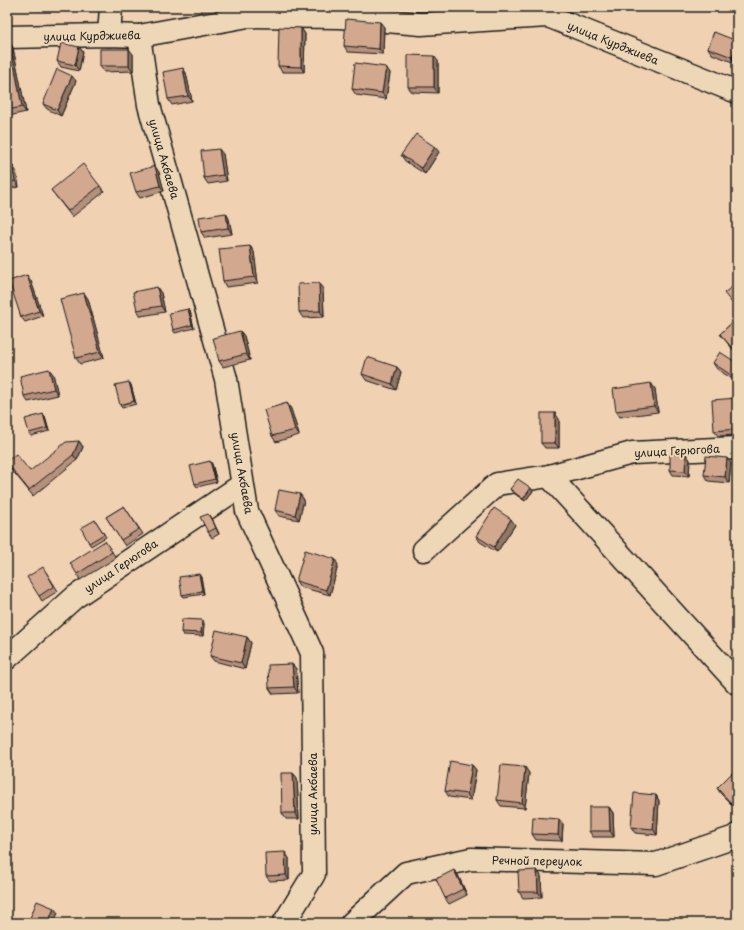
<svg xmlns="http://www.w3.org/2000/svg" width="744" height="930" font-family="'Playpen Sans',sans-serif">
  <style>
    .lines { fill: none; stroke-linecap: round; stroke-linejoin: round }
    .minor-casing { stroke: #1c1c1c; stroke-width: 25 }
    .minor { stroke: #eed7b7; stroke-width: 22 }
    .wall { fill: #b5907b; stroke: #1c1c1c }
    .shaded-wall { fill: #937664; stroke: #1c1c1c }
    .building { fill: #d2a88f; stroke: #1c1c1c }
    .labels { text-anchor: middle; stroke-width: 4; stroke-linejoin: round; paint-order: stroke }
    .street-label { font-size: 11px; fill: #1c1c1c; stroke: #eed7b7 }
  </style>
  <rect width="100%" height="100%" fill="#f0d1b2"/>
  <filter id="ink" filterUnits="userSpaceOnUse"><feTurbulence type="fractalNoise" baseFrequency=".025" numOctaves="2"/><feDisplacementMap in="SourceGraphic" scale="8" xChannelSelector="R" yChannelSelector="G"/><feConvolveMatrix kernelMatrix="1 2 1 2 8 2 1 2 1" color-interpolation-filters="sRGB"/></filter>
  <g filter="url(#ink)">
    <g class="lines">
      <g class="minor-casing">
        <g id="minor">
          <path d="M109,35L111,7"/>
          <path d="M139,36L149,105L226,379L247,511L312,653L314,874L284,923"/>
          <path d="M7,37L109,35L139,36L248,16L340,17L421,24L548,16L737,92"/>
          <path d="M549,476L737,683"/>
          <path d="M424,550L497,484L549,476L632,453L737,448"/>
          <path d="M7,658L75,597L242,485"/>
          <path d="M352,923L406,873L471,859L656,864L735,837L737,835"/>
        </g>
      </g>
      <use href="#minor" class="minor"/>
    </g>
    <g class="wall">
      <path d="M35,7H64V8L37,10Z"/>
      <path d="M199,7H234L203,14Z"/>
      <path d="M384,27L383,54L348,52L344,46Z"/>
      <path d="M301,28L305,34L304,72H282L278,66Z"/>
      <path d="M714,32L735,63L712,54L708,48Z"/>
      <path d="M10,42L13,48L26,112L9,116L7,113V43Z"/>
      <path d="M79,47L83,52L79,71L61,67L57,61Z"/>
      <path d="M133,54V71L104,72L100,66Z"/>
      <path d="M438,61V93L412,92L408,87Z"/>
      <path d="M386,67L390,73L386,99L356,95L352,89Z"/>
      <path d="M183,68L186,73L192,101L172,105L168,99Z"/>
      <path d="M76,81L61,116L47,109L43,104Z"/>
      <path d="M439,152L425,174L405,161L401,155Z"/>
      <path d="M223,154L227,181L208,184L204,178Z"/>
      <path d="M12,165L16,171L19,187L7,189V166Z"/>
      <path d="M159,172L164,191L140,198L136,192Z"/>
      <path d="M100,186L104,192L72,217L51,190Z"/>
      <path d="M226,213L229,219L232,234L205,238L201,232Z"/>
      <path d="M250,246L254,252L258,283L226,287L223,281Z"/>
      <path d="M31,281L43,316L25,322L21,317Z"/>
      <path d="M323,289L324,317L303,318L299,312Z"/>
      <path d="M84,293L88,299L104,358L80,364L76,358Z"/>
      <path d="M161,293L165,312L141,316L137,310Z"/>
      <path d="M190,311L194,328L175,333L173,330Z"/>
      <path d="M737,318V354L724,339L720,334Z"/>
      <path d="M240,331L244,336L250,360L223,367L219,361Z"/>
      <path d="M713,363H737V382L717,369Z"/>
      <path d="M397,367L401,372L396,390L366,380L362,374Z"/>
      <path d="M53,374L58,395L28,402L24,396Z"/>
      <path d="M129,382L131,385L136,404L122,408L120,405Z"/>
      <path d="M651,383L655,389L658,412L620,417L616,411Z"/>
      <path d="M737,398V435L718,436L714,431Z"/>
      <path d="M287,403L291,409L299,435L276,442L272,436Z"/>
      <path d="M43,414L45,417L49,431L31,436L29,433Z"/>
      <path d="M559,419V448H545L541,443Z"/>
      <path d="M79,441L83,447L77,460L33,496L7,464L30,471Z"/>
      <path d="M686,454L690,460L689,476L673,475L670,470Z"/>
      <path d="M210,461L212,464L217,482L197,487L195,484Z"/>
      <path d="M731,463L729,483L708,481L704,475Z"/>
      <path d="M510,489L533,491L525,501L512,492Z"/>
      <path d="M300,494L304,500L299,520L279,516L275,510Z"/>
      <path d="M124,506L143,534L125,546L106,517Z"/>
      <path d="M212,519L219,534L212,538L208,532Z"/>
      <path d="M95,520L106,537L91,546L89,543Z"/>
      <path d="M515,525L497,552L480,542L476,536Z"/>
      <path d="M109,547L116,558L80,580L77,574Z"/>
      <path d="M338,565L330,595L300,587L296,581Z"/>
      <path d="M46,572L58,591L42,601L39,596Z"/>
      <path d="M201,577L204,594L184,597L182,595Z"/>
      <path d="M7,606L10,611L7,613Z"/>
      <path d="M204,623L203,636L183,635L181,632Z"/>
      <path d="M247,637L251,643L245,669L214,661L210,656Z"/>
      <path d="M292,664L296,669L298,693L273,694L269,688Z"/>
      <path d="M472,765L476,770L471,800L449,797L445,791Z"/>
      <path d="M293,773L297,778L299,819H286L282,813Z"/>
      <path d="M529,773L525,808L501,806L497,800Z"/>
      <path d="M737,776V808L736,809L721,794L717,788Z"/>
      <path d="M656,795L659,801L657,835L635,833L631,827Z"/>
      <path d="M609,807L613,813L614,837H593L589,831Z"/>
      <path d="M563,824L562,841L536,840L532,834Z"/>
      <path d="M289,858V880L270,881L266,876Z"/>
      <path d="M454,870L458,875L467,895L449,904L445,898Z"/>
      <path d="M537,870L541,876L542,897L523,898L519,892Z"/>
    </g>
    <g class="shaded-wall">
      <path d="M380,22L384,27L383,54L379,49Z"/>
      <path d="M301,28L305,34L304,72L301,67Z"/>
      <path d="M10,42L13,48L26,112L22,107Z"/>
      <path d="M737,42V59L735,63L732,57Z"/>
      <path d="M79,47L83,52L79,71L75,65Z"/>
      <path d="M129,49L133,54V71L129,66Z"/>
      <path d="M434,56L438,61V93L434,87Z"/>
      <path d="M386,67L390,73L386,99L382,93Z"/>
      <path d="M183,68L186,73L192,101L188,96Z"/>
      <path d="M72,76L76,81L61,116L57,110Z"/>
      <path d="M435,147L439,152L425,174L421,168Z"/>
      <path d="M219,149L223,154L227,181L223,175Z"/>
      <path d="M12,165L16,171L19,187L15,181Z"/>
      <path d="M155,166L159,172L164,191L160,186Z"/>
      <path d="M226,213L229,219L232,234L228,228Z"/>
      <path d="M250,246L254,252L258,283L254,277Z"/>
      <path d="M27,275L31,281L43,316L39,311Z"/>
      <path d="M319,283L323,289L324,317L320,311Z"/>
      <path d="M157,287L161,293L165,312L161,306Z"/>
      <path d="M84,293L88,299L104,358L100,352Z"/>
      <path d="M188,309L190,311L194,328L192,325Z"/>
      <path d="M240,331L244,336L250,360L246,354Z"/>
      <path d="M397,367L401,372L396,390L392,384Z"/>
      <path d="M49,369L53,374L58,395L54,389Z"/>
      <path d="M129,382L131,385L136,404L134,401Z"/>
      <path d="M651,383L655,389L658,412L654,406Z"/>
      <path d="M287,403L291,409L299,435L295,430Z"/>
      <path d="M555,413L559,419V448L555,443Z"/>
      <path d="M43,414L45,417L49,431L47,428Z"/>
      <path d="M79,441L83,447L77,460L73,455Z"/>
      <path d="M686,454L690,460L689,476L685,471Z"/>
      <path d="M727,458L731,463L729,483L725,477Z"/>
      <path d="M210,461L212,464L217,482L215,479Z"/>
      <path d="M531,488L533,491L525,501L523,499Z"/>
      <path d="M300,494L304,500L299,520L295,515Z"/>
      <path d="M208,514L212,519L219,534L216,528Z"/>
      <path d="M511,519L515,525L497,552L494,547Z"/>
      <path d="M335,559L338,565L330,595L326,590Z"/>
      <path d="M199,574L201,577L204,594L202,591Z"/>
      <path d="M202,620L204,623L203,636L201,633Z"/>
      <path d="M247,637L251,643L245,669L241,663Z"/>
      <path d="M292,664L296,669L298,693L294,687Z"/>
      <path d="M472,765L476,770L471,800L467,794Z"/>
      <path d="M525,767L529,773L525,808L522,803Z"/>
      <path d="M293,773L297,778L299,819L295,813Z"/>
      <path d="M656,795L659,801L657,835L653,829Z"/>
      <path d="M609,807L613,813L614,837L610,831Z"/>
      <path d="M559,819L563,824L562,841L558,835Z"/>
      <path d="M285,852L289,858V880L286,875Z"/>
      <path d="M454,870L458,875L467,895L463,889Z"/>
      <path d="M537,870L541,876L542,897L538,892Z"/>
      <path d="M54,908L58,913L54,923H48Z"/>
    </g>
    <g class="building">
      <path d="M346,19L380,22L379,49L344,46Z"/>
      <path d="M279,27L301,28V67L278,66Z"/>
      <path d="M714,32L737,41V42L732,57L708,48Z"/>
      <path d="M10,42L22,107L7,110V43Z"/>
      <path d="M61,43L79,47L75,65L57,61Z"/>
      <rect x="100" y="49" width="29" height="17"/>
      <path d="M408,55L434,56V87H408Z"/>
      <path d="M355,63L386,67L382,93L352,89Z"/>
      <path d="M183,68L188,96L168,99L163,72Z"/>
      <path d="M57,69L72,76L57,110L43,104Z"/>
      <path d="M416,134L435,147L421,168L401,155Z"/>
      <path d="M219,149L223,175L204,178L201,151Z"/>
      <path d="M83,164L100,186L68,211L51,190Z"/>
      <path d="M12,165L15,181L7,183V166Z"/>
      <path d="M155,166L160,186L136,192L130,173Z"/>
      <path d="M226,213L228,228L201,232L199,217Z"/>
      <path d="M250,246L254,277L223,281L219,249Z"/>
      <path d="M27,275L39,311L21,317L9,281Z"/>
      <path d="M319,283L320,311L299,312L298,284Z"/>
      <path d="M737,283V309L724,293Z"/>
      <path d="M157,287L161,306L137,310L133,292Z"/>
      <path d="M84,293L100,352L76,358L60,299Z"/>
      <path d="M188,309L192,325L173,330L169,313Z"/>
      <path d="M737,318V349L735,351L720,334Z"/>
      <path d="M240,331L246,354L219,361L213,338Z"/>
      <path d="M720,352L737,363V379L713,363Z"/>
      <path d="M367,357L397,367L392,384L362,374Z"/>
      <path d="M49,369L54,389L24,396L20,376Z"/>
      <path d="M129,382L134,401L120,405L115,385Z"/>
      <path d="M651,383L654,406L616,411L613,389Z"/>
      <path d="M737,398V429L714,431L712,400Z"/>
      <path d="M287,403L295,430L272,436L264,410Z"/>
      <rect x="541" y="413" width="14" height="30"/>
      <path d="M43,414L47,428L29,433L25,419Z"/>
      <path d="M79,441L73,455L29,490L7,463V461L16,454L30,471L66,442Z"/>
      <path d="M670,454H686L685,471L670,470Z"/>
      <path d="M706,456L727,458L725,477L704,475Z"/>
      <path d="M210,461L215,479L195,484L190,466Z"/>
      <path d="M737,473V486H735Z"/>
      <path d="M518,479L531,488L523,499L510,489Z"/>
      <path d="M279,490L300,494L295,515L275,510Z"/>
      <path d="M124,506L139,529L121,540L106,517Z"/>
      <path d="M494,508L511,519L494,547L476,536Z"/>
      <path d="M208,514L216,528L208,532L200,517Z"/>
      <path d="M95,520L104,534L89,543L81,528Z"/>
      <path d="M105,541L112,552L77,574L70,563Z"/>
      <path d="M305,550L335,559L326,590L296,581Z"/>
      <path d="M43,567L54,586L39,596L27,577Z"/>
      <path d="M199,574L202,591L182,595L179,577Z"/>
      <path d="M182,619L202,620L201,633L181,632Z"/>
      <path d="M216,630L247,637L241,663L210,656Z"/>
      <path d="M292,664L294,687L269,688L268,665Z"/>
      <path d="M450,761L472,765L467,794L445,791Z"/>
      <path d="M501,765L525,767L522,803L497,800Z"/>
      <path d="M733,772L737,776V799L732,804L717,788Z"/>
      <path d="M281,773H293L295,813H282Z"/>
      <path d="M634,793L656,795L653,829L631,827Z"/>
      <path d="M589,807H609L610,831H589Z"/>
      <path d="M533,817L559,819L558,835L532,834Z"/>
      <path d="M285,852L286,875L266,876L265,853Z"/>
      <path d="M454,870L463,889L445,898L436,879Z"/>
      <path d="M537,870L538,892H519L518,871Z"/>
      <path d="M37,901L54,908L48,923H28Z"/>
    </g>
  </g>
  <g class="labels">
    <g class="street-label">
      <text transform="translate(92 36) rotate(-1)" y="4">улица Курджиева</text>
      <text transform="translate(613 43) rotate(22)" y="4">улица Курджиева</text>
      <text transform="translate(164 159) rotate(74)" y="4">улица Акбаева</text>
      <text transform="translate(677 451) rotate(-3)" y="4">улица Герюгова</text>
      <text transform="translate(242 473) rotate(80)" y="4">улица Акбаева</text>
      <text transform="translate(121 566) rotate(-34)" y="4">улица Герюгова</text>
      <text transform="translate(313 794) rotate(-90)" y="4">улица Акбаева</text>
      <text transform="translate(537 861) rotate(1)" y="4">Речной переулок</text>
    </g>
  </g>
  <rect width="744" height="930" fill="none" stroke="#eed7b7" stroke-width="24"/>
  <rect x="12" y="12" width="720" height="906" fill="none" stroke="#1c1c1c" stroke-width="1.5" filter="url(#ink)"/>
</svg>
